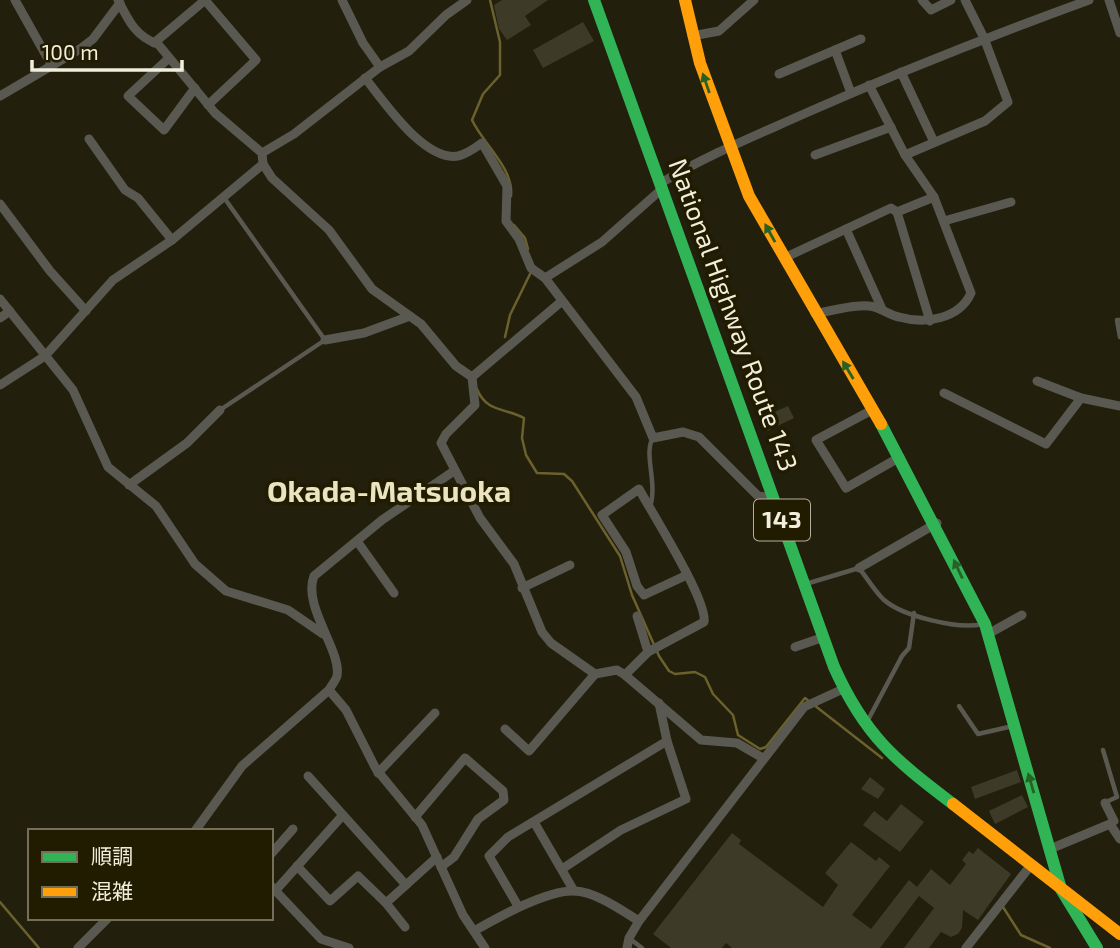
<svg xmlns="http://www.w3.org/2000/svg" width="1120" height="948" font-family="'Exo 2','Noto Sans JP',sans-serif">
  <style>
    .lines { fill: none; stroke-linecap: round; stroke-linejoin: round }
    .stream { stroke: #6b612c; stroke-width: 2.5 }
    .building { fill: #3e3a28 }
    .lane { stroke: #5a5951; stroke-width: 4.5 }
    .street { stroke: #5a5951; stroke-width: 9 }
    .fast { stroke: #30b455; stroke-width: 12 }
    .slow { stroke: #ff9f0a; stroke-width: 12 }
    .oneway { fill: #286026 }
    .labels { text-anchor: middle; stroke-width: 7; stroke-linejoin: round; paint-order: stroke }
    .shield { fill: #211b00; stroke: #b3af9a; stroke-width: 2 }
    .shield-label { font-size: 24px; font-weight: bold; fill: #f1eedc }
    .street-label { font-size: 26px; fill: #f1eedc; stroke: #211b00 }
    .quarter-label { font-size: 30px; font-weight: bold; fill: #eae4c0; stroke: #211b00 }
  </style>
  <rect width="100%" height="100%" fill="#221f0d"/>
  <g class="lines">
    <g class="stream">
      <path d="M490,0L500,42V75L483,94L472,120C483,144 514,168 511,196"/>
      <path d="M514,225L525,238L528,249"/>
      <path d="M505,337L510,315L531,272"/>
      <path d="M477,389C486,412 505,408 524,418L522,438L526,455L537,473L564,474L572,481L620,556L632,595L659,656L669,671L675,674L695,672L705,677L713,694L733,715L738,735L760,749L766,747L805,698L882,758"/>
      <path d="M0,902L39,948"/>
      <path d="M1003,907L1021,935L1050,948"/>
    </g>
  </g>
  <g class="building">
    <path d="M502,0H548L525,16L531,25L507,40L499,29L494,5Z"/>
    <path d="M583,22L594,41L543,68L533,50Z"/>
    <path d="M788,406L794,418L767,431L761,418Z"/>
    <path d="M1017,770L1021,782L975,799L971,787Z"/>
    <path d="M870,777L885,789L878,799L861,789Z"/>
    <path d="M1022,795L1028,807L995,824L989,811Z"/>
    <path d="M901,804L924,822L900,852L863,825L874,811L887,821Z"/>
    <path d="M732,833L741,840L739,844L823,907L838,885L825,873L851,842L876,861L879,857L890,866L852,915L871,929L909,880L917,887L931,869L950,885L966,864L962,860L969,851L973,854L978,848L1011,874L978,920L963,910L962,928L958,934L951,937L941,932L929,948H904L934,908L919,896L880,948H732L726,943L722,948H671L653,934Z"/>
  </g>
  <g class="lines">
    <g class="lane">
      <path d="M1120,320H1117L1120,337"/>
      <path d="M220,410L325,340L225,199"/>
      <path d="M650,507C658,483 643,453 653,438"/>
      <path d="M809,583L859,568C867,578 874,590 883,599C901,616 959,630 983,624"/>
      <path d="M959,706L978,734L1013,726"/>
      <path d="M868,720L902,656L909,648L914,613"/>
      <path d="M1103,750L1117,797L1106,802"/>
      <path d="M629,938L642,948"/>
    </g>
    <g class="street">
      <path d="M15,0L52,66"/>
      <path d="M342,0L363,43L380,67"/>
      <path d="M922,0L931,10L951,0"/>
      <path d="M1109,0L1120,33"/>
      <path d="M692,36L719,31L754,0"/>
      <path d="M154,43L205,0L256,60L208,105"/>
      <path d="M835,50L851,93"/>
      <path d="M169,58L128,96L164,130L195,88"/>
      <path d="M901,72L934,142"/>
      <path d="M779,74L861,39"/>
      <path d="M365,78C384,101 424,162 458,156C467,154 475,148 482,143L507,186L506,221L519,239L531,268L545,278L636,397L653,438L683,432L699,437L758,496L773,498"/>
      <path d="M0,96L80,49L93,39L120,3"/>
      <path d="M89,139L125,190L138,198L172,240"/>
      <path d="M262,153L294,134L380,67L409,51L446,15L467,0"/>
      <path d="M815,155L891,127"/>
      <path d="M905,155L985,121L1008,102L984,38L965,0"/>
      <path d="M263,164L272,178L329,230L372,289L421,324L456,366L472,377L475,405L446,434L441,443L480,518L514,564L542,632L551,643L595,674L617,670L625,675L701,740L737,743L763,758"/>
      <path d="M661,183C707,155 757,135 806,113C899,72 993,35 1089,0"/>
      <path d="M0,204L50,271L86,311"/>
      <path d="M897,212L930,321"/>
      <path d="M944,221L1011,202"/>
      <path d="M846,229L882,309"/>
      <path d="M784,258L891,208L897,212L934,197"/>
      <path d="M545,278L602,242L663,188"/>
      <path d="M0,299L73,390L108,467L156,506L195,564L226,591L288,610L323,634"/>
      <path d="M815,314C828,311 856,304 869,306C881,307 888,315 899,317C924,324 959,320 971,293L934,197L905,155L869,85"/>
      <path d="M0,318L10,311"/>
      <path d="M325,340L364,333L410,316"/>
      <path d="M472,377L562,301"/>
      <path d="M1037,381L1081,398L1120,406"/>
      <path d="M0,385L45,356L113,280L172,240L263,164L262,153L215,113L158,44C136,37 128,20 118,0"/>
      <path d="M944,393L1046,444L1081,398"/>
      <path d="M872,410L816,440L846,488L900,457"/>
      <path d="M129,485L187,443L220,410"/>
      <path d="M357,541L394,593"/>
      <path d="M859,568L937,523"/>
      <path d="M522,588L570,565"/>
      <path d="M637,616L648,652"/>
      <path d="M988,634L1022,615"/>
      <path d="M795,647L824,637"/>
      <path d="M625,675L648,652L704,622C708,601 652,513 639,489L602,515L626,552L637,586L644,595L687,575"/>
      <path d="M329,690L346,710L376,769L422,825L463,915L485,948"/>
      <path d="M505,729L529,751L595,674"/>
      <path d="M378,773L435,713"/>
      <path d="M308,776L406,885L437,857"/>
      <path d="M1105,803L1114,821L1110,824"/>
      <path d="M415,817L465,758L503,791L504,800L478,819L454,857L441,867"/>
      <path d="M534,822L574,891"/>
      <path d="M195,831L242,766L329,690C331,686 336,680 337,676C342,651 302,606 314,576L382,520L454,471"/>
      <path d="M1050,849L1110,824L1120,839"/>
      <path d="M271,854L293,829"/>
      <path d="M297,866L330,901L358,876L386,903L406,885"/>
      <path d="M562,869L621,830L686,799L667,741"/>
      <path d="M271,886L321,939L349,948"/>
      <path d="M276,890L342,816"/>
      <path d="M386,903L405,927"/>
      <path d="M518,906L489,856L508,837L667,741L659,703"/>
      <path d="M474,931C497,918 548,889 575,891C596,892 621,910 639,921"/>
      <path d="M78,948L108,918"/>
      <path d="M627,948L629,938L639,921L804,707L843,689"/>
      <path d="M966,948L1031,865"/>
    </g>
    <g class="fast">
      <path d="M594,0L834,667C865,736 894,759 953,804"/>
      <path d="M881,424L985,624L1061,889L1097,948"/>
    </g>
    <g class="slow">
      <path d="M685,0L700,63L749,196L881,424"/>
      <path d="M953,804L1120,934"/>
    </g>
  </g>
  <defs><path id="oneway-solid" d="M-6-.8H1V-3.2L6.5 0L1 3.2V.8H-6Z" transform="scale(1.75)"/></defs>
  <g class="oneway">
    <use href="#oneway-solid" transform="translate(706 83) rotate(-109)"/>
    <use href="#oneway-solid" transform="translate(770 233) rotate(-119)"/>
    <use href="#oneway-solid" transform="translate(848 370) rotate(-121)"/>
    <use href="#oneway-solid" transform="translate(958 569) rotate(-115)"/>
    <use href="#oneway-solid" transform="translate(1031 783) rotate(-106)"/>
  </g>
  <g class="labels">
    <rect class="shield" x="754" y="499.5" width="56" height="41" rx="5"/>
    <g class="shield-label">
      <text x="782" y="528">143</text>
    </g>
    <g class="street-label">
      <text transform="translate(733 315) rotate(70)" y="9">National Highway Route 143</text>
    </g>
    <g class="quarter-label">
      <text x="389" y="502">Okada-Matsuoka</text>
    </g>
  </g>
  <rect x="28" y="829" width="245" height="91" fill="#211b00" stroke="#746f58" stroke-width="2"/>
  <rect x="42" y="852" width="35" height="10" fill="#30b455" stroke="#746f58" stroke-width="2"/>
  <text x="91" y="864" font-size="21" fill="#f1eedc">順調</text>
  <rect x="42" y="887" width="35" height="10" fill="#ff9f0a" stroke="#746f58" stroke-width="2"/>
  <text x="91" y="899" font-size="21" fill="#f1eedc">混雑</text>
  <path d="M32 60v10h150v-10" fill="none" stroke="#f1eedc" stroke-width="3.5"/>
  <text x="42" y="60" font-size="21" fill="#f1eedc" stroke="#211b00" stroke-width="5" paint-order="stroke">100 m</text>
</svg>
